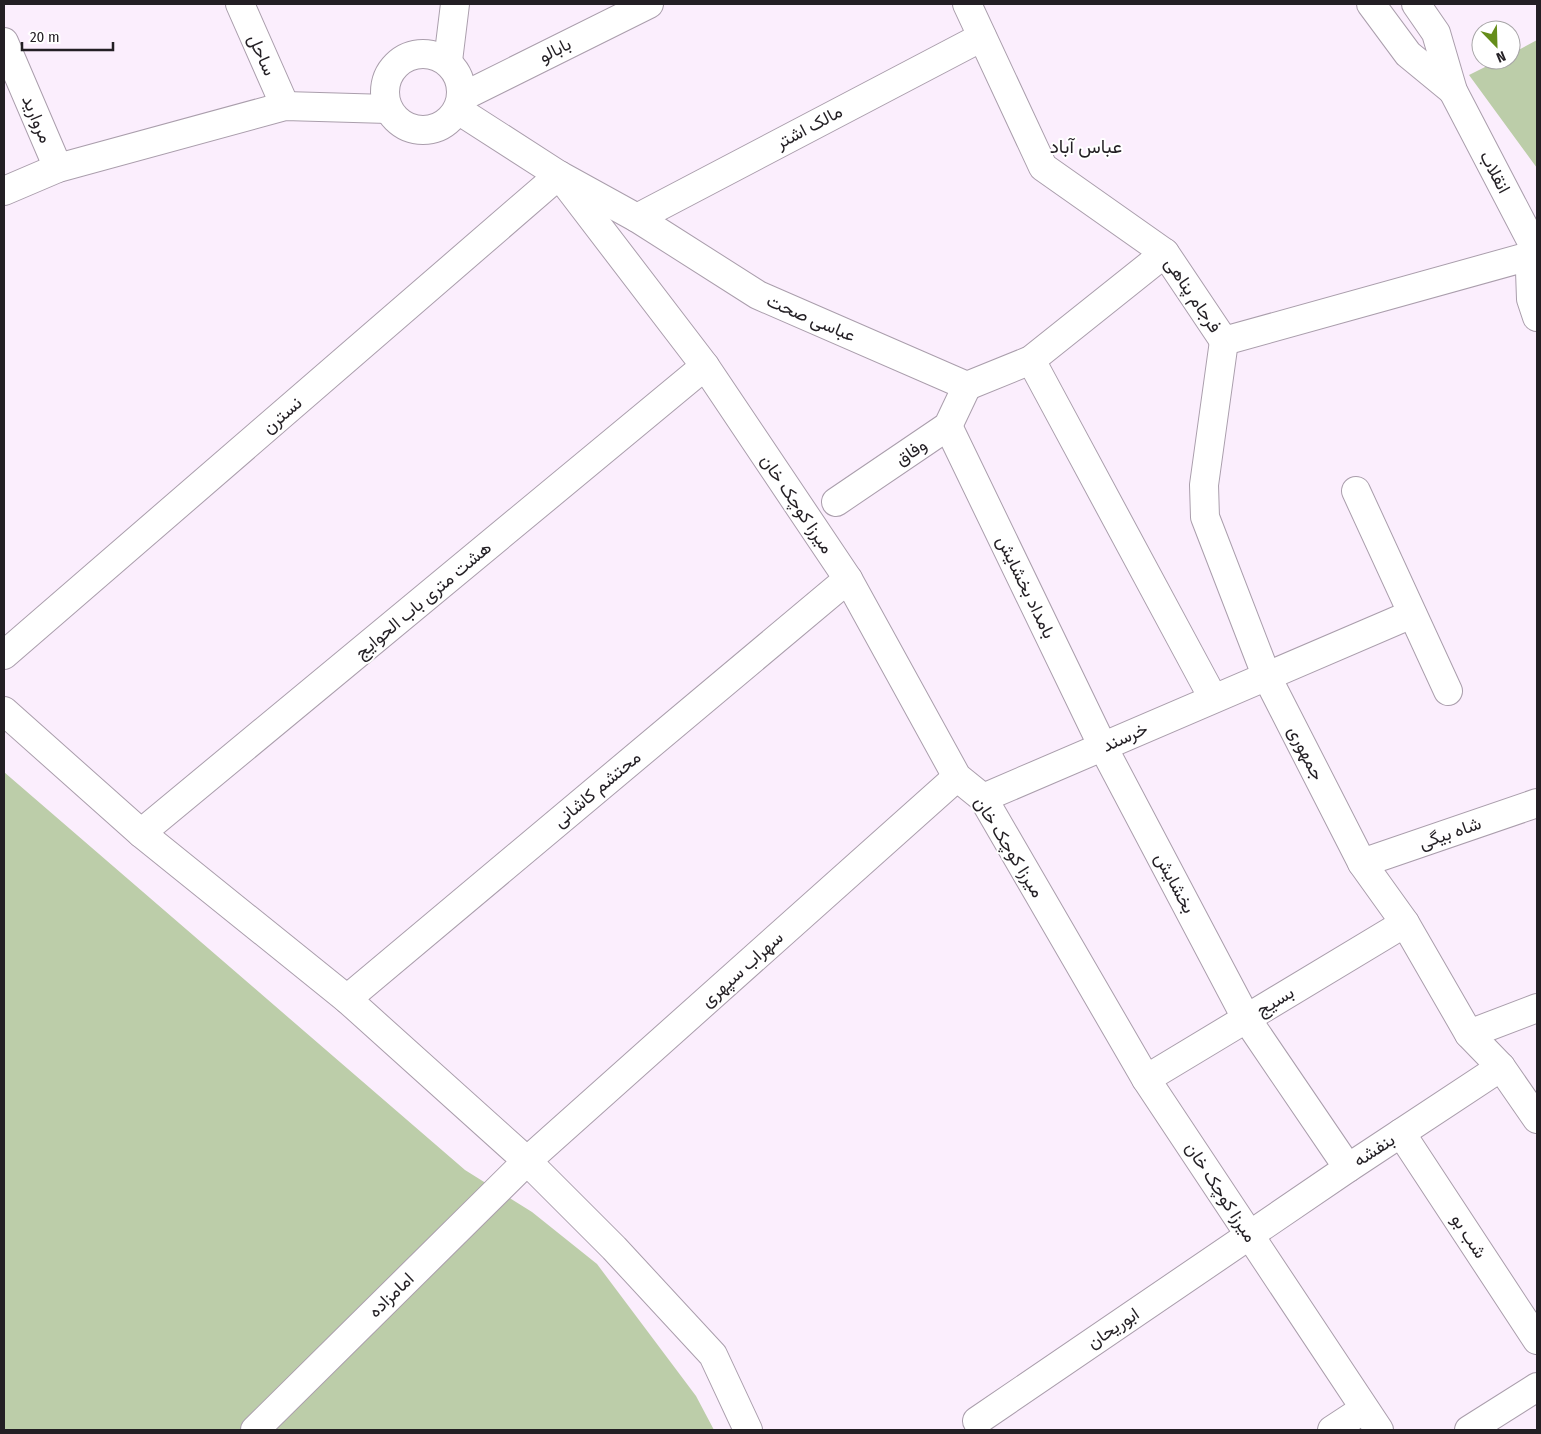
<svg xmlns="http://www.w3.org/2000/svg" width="1541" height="1434" font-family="'Fira Sans Condensed',Vazirmatn,sans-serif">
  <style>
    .green { fill: #bccda9 }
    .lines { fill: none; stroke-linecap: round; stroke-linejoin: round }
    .minor-casing { stroke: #aa9eac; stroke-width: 30 }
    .minor { stroke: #fff; stroke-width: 28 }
    .labels { text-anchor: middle; stroke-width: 4; stroke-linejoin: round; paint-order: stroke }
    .street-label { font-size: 18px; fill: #231f24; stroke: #fff }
    .neighbourhood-label { font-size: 19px; fill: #231f24; stroke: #fff }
  </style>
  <rect width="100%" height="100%" fill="#fbeefd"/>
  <g class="green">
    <path d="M1537,40V168L1469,75L1499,60H1511V54Z"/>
    <path d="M4,772L465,1170L532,1212L597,1264L696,1396L714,1430H4Z"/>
  </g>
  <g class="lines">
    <g class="minor-casing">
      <g id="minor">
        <path d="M240,4L285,106"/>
        <path d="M967,4L1043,167L1165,253L1224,341L1537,254"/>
        <path d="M1371,4L1408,54L1453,91"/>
        <path d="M1416,4L1436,33L1453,91L1537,252"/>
        <path d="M4,42L58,168"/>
        <circle cx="423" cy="92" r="38"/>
        <path d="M448,61L455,4"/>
        <path d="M462,97L649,4"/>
        <path d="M458,110L559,175L637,218L758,295L967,386L1031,360L1165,253"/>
        <path d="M4,191L58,168L285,106L388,109"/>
        <path d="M637,218L982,37"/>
        <path d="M1537,255L1530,271L1531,299L1537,317"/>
        <path d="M1224,341L1204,485L1205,517L1266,675L1362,863L1405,923L1469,1034L1501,1067L1537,1119"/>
        <path d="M1031,360L1213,698"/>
        <path d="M948,426L1103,747L1246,1018L1348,1168"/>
        <path d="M1356,491L1448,691"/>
        <path d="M836,502L948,426L967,386"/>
        <path d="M4,655L559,175L705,366L848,579L957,777L983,798L1146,1079L1379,1430"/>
        <path d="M4,711L141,833L347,999L527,1161L614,1248L713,1355L748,1430"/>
        <path d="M983,798L1412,614"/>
        <path d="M141,833L705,366"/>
        <path d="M1362,863L1537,803"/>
        <path d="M347,999L848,579"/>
        <path d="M1469,1034L1537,1008"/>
        <path d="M1146,1079L1405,923"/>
        <path d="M1401,1133L1537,1340"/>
        <path d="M977,1421L1348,1168L1501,1067"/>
        <path d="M255,1430L527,1161L957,777"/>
        <path d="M1332,1430L1364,1409"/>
        <path d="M1469,1430L1537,1387"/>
      </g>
    </g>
    <use href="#minor" class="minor"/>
  </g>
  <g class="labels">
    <g class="street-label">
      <text transform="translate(555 50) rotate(-27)" y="6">بابالو</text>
      <text transform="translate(262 55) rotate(66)" y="6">ساحل</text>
      <text transform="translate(37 119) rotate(67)" y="6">مروارید</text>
      <text transform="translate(809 127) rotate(-28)" y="6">مالک اشتر</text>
      <text transform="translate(1495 172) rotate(62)" y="6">انقلاب</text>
      <text transform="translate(1193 295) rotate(56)" y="6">فرجام پناهی</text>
      <text transform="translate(811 318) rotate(23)" y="6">عباسی صحت</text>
      <text transform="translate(282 415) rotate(-41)" y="6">نسترن</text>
      <text transform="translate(911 452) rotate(-34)" y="6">وفاق</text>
      <text transform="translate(797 504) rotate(56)" y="6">میرزا کوچک خان</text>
      <text transform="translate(1026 587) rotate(64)" y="6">بامداد بخشایش</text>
      <text transform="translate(423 600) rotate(-40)" y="6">هشت متری باب الحوایج</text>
      <text transform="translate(1125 737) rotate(-24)" y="6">خرسند</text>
      <text transform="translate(1306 753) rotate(63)" y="6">جمهوری</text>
      <text transform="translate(597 789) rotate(-40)" y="6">محتشم کاشانی</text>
      <text transform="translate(1450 833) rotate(-19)" y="6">شاه بیگی</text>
      <text transform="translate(1009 847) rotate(58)" y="6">میرزا کوچک خان</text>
      <text transform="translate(1175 883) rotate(62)" y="6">بخشایش</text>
      <text transform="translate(742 969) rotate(-42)" y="6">سهراب سپهری</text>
      <text transform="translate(1275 1001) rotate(-31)" y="6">بسیج</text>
      <text transform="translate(1374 1150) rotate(-33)" y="6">بنفشه</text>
      <text transform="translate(1221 1192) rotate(57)" y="6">میرزا کوچک خان</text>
      <text transform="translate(1469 1236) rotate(57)" y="6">شب بو</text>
      <text transform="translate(391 1295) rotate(-44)" y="6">امامزاده</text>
      <text transform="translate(1113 1328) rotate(-34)" y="6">ابوریحان</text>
    </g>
    <g class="neighbourhood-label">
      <text x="1086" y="153">عباس آباد</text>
    </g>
  </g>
  <rect width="1541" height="1434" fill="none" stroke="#231f24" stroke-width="10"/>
  <g transform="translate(1496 45) rotate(157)"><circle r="24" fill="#ffffff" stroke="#a7a5a7"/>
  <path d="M0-4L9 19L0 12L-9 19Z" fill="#658d1a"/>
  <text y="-8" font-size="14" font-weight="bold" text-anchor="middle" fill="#231f24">N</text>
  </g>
  <path d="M22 42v8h91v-8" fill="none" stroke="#231f24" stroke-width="2.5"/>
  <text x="30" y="42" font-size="15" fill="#231f24" stroke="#ffffff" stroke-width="4" paint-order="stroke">20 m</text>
</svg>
